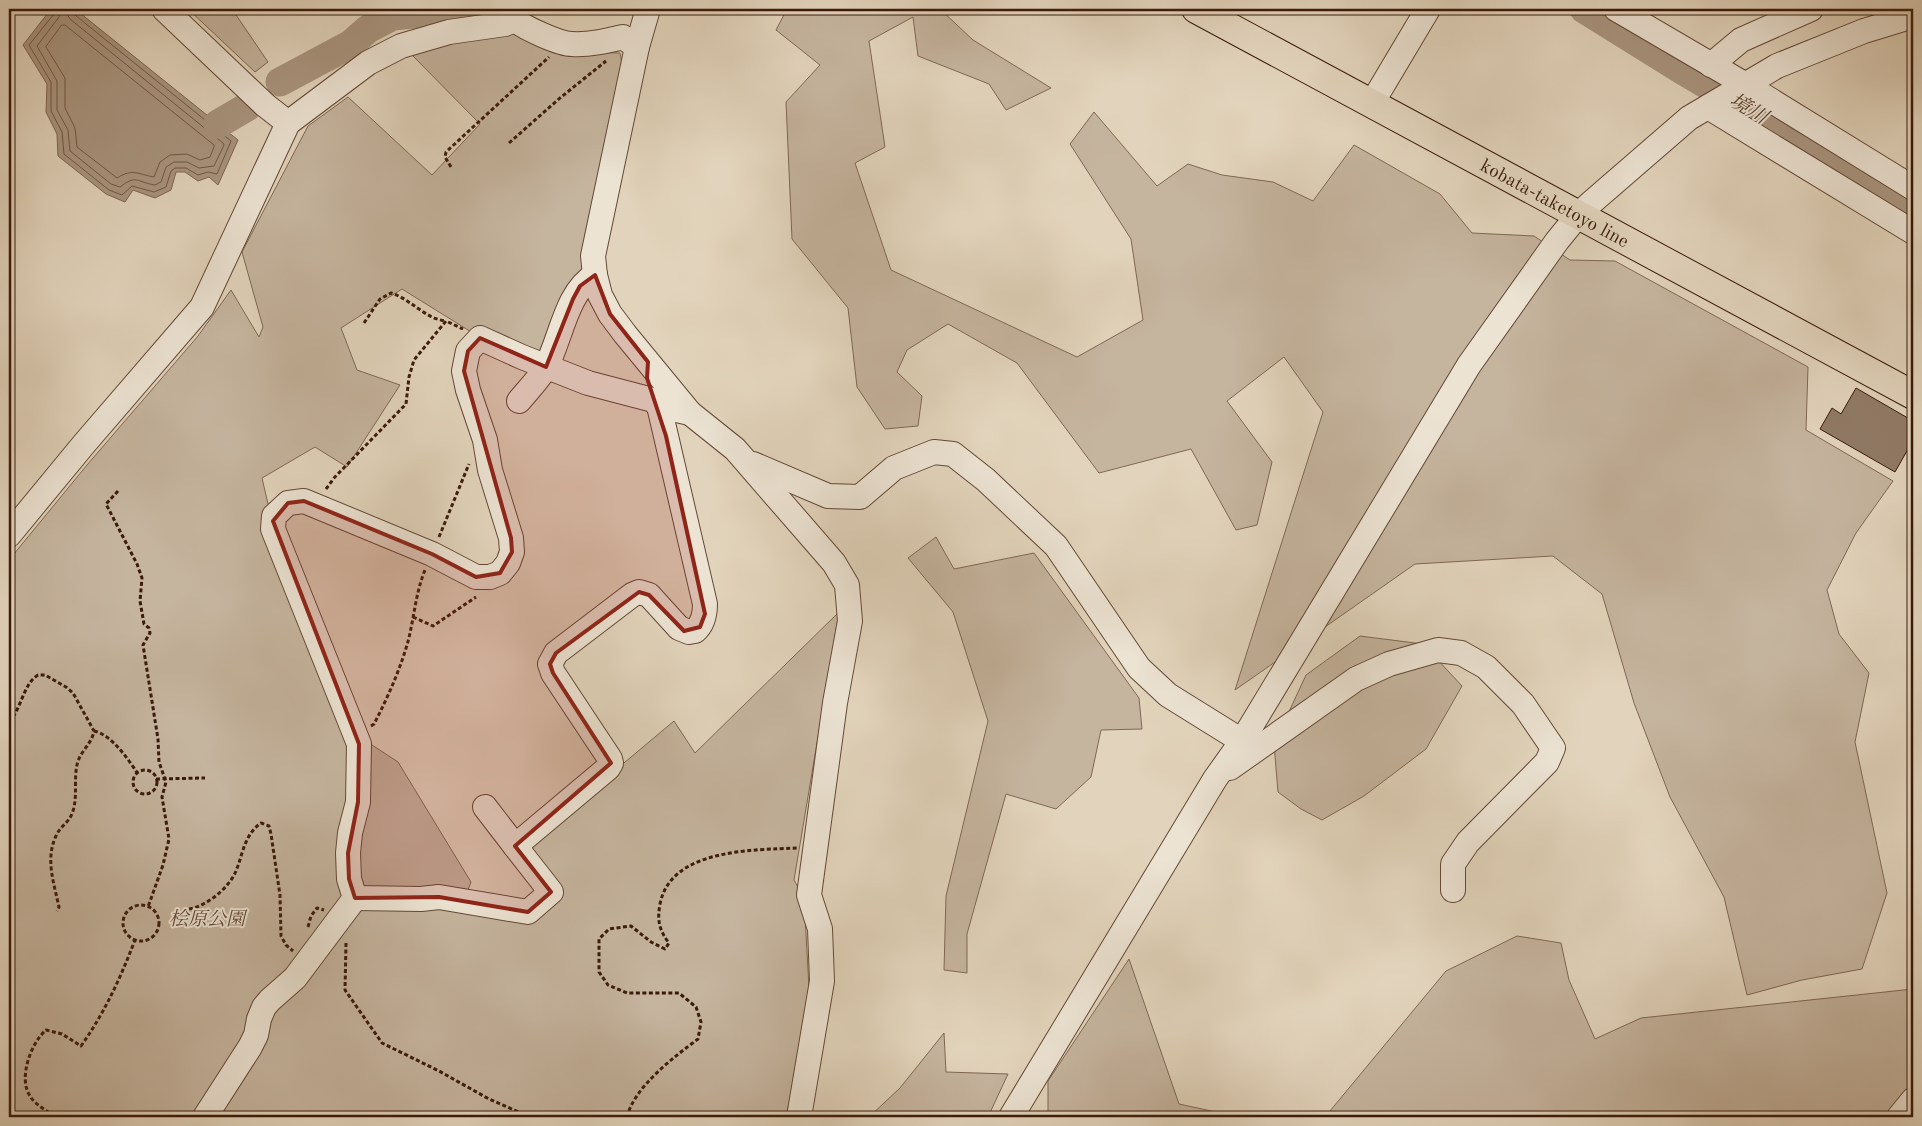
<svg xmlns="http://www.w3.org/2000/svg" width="1922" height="1126" font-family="'Old Standard TT','Noto Serif JP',serif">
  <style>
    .green { fill: #c5b49e; stroke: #806754 }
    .water { fill: #a9957f; stroke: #7d6450 }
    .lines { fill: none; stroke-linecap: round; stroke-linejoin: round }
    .shore { stroke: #725844; stroke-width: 1 }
    .river { stroke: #a9957f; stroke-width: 29 }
    .building { fill: #917b67; stroke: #3a1a0a }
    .minor-casing { stroke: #644836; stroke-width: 26 }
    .major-casing { stroke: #3a1a0a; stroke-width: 30 }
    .path { stroke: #3a1a0a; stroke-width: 3; stroke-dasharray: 4 2.5; stroke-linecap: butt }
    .minor { stroke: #ece3d3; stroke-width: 24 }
    .major { stroke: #e2d4bc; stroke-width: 28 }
    .marked { fill: #8f2418; fill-opacity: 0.2; stroke: #8f2418; stroke-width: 4; stroke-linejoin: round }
    .labels { text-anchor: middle; stroke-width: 4; stroke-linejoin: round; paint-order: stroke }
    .street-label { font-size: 19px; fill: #3a1a0a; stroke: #ece3d3 }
    .park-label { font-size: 19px; font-style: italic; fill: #644836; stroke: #ece3d3 }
    .water-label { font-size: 20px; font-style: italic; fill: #614533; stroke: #ece3d3 }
  </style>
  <rect width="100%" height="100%" fill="#e2d4bc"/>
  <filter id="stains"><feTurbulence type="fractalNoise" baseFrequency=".004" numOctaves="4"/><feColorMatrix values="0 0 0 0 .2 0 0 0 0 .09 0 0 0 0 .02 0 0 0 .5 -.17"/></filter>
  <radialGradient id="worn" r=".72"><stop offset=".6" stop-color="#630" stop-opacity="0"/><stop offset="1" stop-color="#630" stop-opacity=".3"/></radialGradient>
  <g class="green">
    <path d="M188,9H232L268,62L255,72Z"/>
    <path d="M787,9H940L973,40L1051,88L1006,110L989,84L918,56L913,17L869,41L885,147L855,163L891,270L1077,357L1143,320L1131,239L1070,144L1094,112L1157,186L1188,164L1222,175L1273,182L1313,201L1354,145L1440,194L1472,233L1534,236L1570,260L1615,261L1808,367L1806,430L1893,481L1856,533L1827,590L1839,634L1869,673L1855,742L1887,893L1862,969L1802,980L1747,995L1724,897L1670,797L1634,703L1602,594L1553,556L1415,564L1235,690L1323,412L1284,357L1227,401L1272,462L1257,525L1236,530L1191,449L1099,473L1017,363L948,324L907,350L897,372L922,396L918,426L885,429L857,387L848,308L792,239L786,102L820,65L776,30Z"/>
    <path d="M494,27L567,52L620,53L626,85L592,278L534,371L402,289L341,328L357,370L400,385L347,467L315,447L262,478L281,560L349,730L398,762L471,882L464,901L528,912L551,892L525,846L674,721L695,753L839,612L794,880L804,898L810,1006L786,1117H9V560L87,465L198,336L231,290L259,337L263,327L242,252L308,126L348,97L432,175L480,124L410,53Z"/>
    <path d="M936,537L954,569L1034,553L1139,698L1142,729L1101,730L1091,777L1056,809L1006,794L967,934V973L944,970L946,896L988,721L953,612L908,558Z"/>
    <path d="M1360,636L1423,644L1462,686L1426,749L1364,796L1322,820L1301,809L1278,792L1274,744L1306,675Z"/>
    <path d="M1517,936L1561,943L1569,980L1595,1039L1641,1018L1913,989V1091L1892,1117H1325L1446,971Z"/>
    <path d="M1129,959L1179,1104L1239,1117H1048V1081Z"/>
    <path d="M944,1033L946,1072L1008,1074L988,1117H869L900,1088Z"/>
  </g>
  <path class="water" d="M51,9H75L238,140L218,185L209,177L198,181L185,172H176L171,190L155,198L133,190L125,202L106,194L58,156L57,134L46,112L47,84L23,45Z"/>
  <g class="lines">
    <g class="shore">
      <path d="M55,9L54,14L29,45L51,82V111L62,132L64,154L109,190L122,195L132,186L154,192L166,187L171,171L175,168H186L198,175L208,172L217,174L231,141L75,15L72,9"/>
      <path d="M61,9L59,17L37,46L57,81V110L68,130L70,151L111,184L120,187C137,174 136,182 155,185L161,182L166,167L174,162H187L199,168L214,166L224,145L223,143L70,19L67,14L66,9"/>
      <path d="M62,25H65L214,145V147L210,157L200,160L187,154L170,155L160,162L154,177C137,174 133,168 117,178L77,147L75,128L65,108V78L46,47Z"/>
    </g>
    <g class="river">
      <path d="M1584,9L1682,70L1913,206"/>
      <path d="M280,82L351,44L368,29L393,16L465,9"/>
      <path d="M218,124L247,107"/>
    </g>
  </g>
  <path class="building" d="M1856,388L1913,421V452L1908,449L1895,472L1820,429L1832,408L1841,414Z"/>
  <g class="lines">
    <g class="minor-casing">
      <g id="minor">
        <path d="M164,9L265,105L288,123"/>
        <path d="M648,9L637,47L593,256L595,275L600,295L610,314L625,334L690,413L735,449L834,563L847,585L850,621L835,703L809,895L820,929L822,981L799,1117"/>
        <path d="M1616,9L1746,85L1913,188"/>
        <path d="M1711,65L1741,40L1811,9"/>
        <path d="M1372,103L1428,9"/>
        <path d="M1708,107L1913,232"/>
        <path d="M519,401C528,390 539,379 546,367C561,339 566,292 595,275"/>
        <path d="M753,464L828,496L860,497L894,468L934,452L953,454L986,480L1056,546L1139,668L1168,695L1242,741"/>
        <path d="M9,535L84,444L202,307L288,123L368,63L401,46L449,32L505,24L515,20C525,28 559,44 572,44C589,45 606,41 623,37L637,47"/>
        <path d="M1230,768L1356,679L1389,664L1438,650L1461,653L1486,667L1523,704L1553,748L1547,762L1468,842L1453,864V890"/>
        <path d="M485,807L515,846L608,768L611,763L610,759L553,673L550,664L556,653L632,595L639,592L649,595L679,628L689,632L695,631C703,624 705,615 705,604L659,406"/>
        <path d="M355,898L421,899L439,897L528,912L551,892L515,846"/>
        <path d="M205,1117L250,1047L256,1035L259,1019L264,1007L270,1000L295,978L355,898L349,879L348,853L350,833L358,802L359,744L273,529L274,516L288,503L304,501L432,554L476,577H490L500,573L508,563L512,552L511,538L490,470L485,440L468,390L464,371L468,351L480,338L522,357L588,383L653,400L659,406L690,413"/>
        <path d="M1011,1117L1215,779L1242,741L1469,365L1557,241L1579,214L1592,202L1689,118L1777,66L1864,31L1913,16"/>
        <path d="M1899,1117L1913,1100"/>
      </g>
    </g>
    <g class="major-casing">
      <g id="major">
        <path id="s1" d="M1196,9L1913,395"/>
      </g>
    </g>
    <g class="path">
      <path d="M509,143L560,98L606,61"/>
      <path d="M451,167L445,157L446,152L549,57"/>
      <path d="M364,323L380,299L391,293C411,299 425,319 446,321"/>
      <path d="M326,489L334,478L406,404L409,377L414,360L446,321L463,329"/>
      <path d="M118,491L106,504L137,564L142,578L140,601L144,624L149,628L150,633L143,645L158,739L159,762L166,782L162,797L169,839L163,865L148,907"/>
      <path d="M439,537L469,464"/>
      <path d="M413,617L433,626L476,597"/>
      <path d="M9,722C22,708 23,684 38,675H45L66,687L73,693L94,731C92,743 82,750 78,761C73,777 78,795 73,811C70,822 60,826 56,836C45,859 54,883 59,907L57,911"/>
      <path d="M371,726L374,724C387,699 399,672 407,645C414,621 415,594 425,570"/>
      <path d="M94,731C112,735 128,759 138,774"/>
      <circle cx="145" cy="782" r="12"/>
      <path d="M156,779L205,778"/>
      <circle cx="141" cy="923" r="18"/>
      <path d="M189,909C207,906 229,888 236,871C243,854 244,835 261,823L269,826L271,834L280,895L281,936L286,945L293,951"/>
      <path d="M308,927L311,916L317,908L324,910"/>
      <path d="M346,943L345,990L382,1043L439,1071L489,1099L530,1117"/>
      <path d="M54,1117C47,1110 35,1105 30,1096C18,1078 31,1043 46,1030L62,1034L81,1046C105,1012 120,979 135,940"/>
      <path d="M627,1117C634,1087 674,1057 698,1039L701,1022L696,1007L679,993H627L608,985L599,972V939L609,929L631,926L651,942L665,949L669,943C659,930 657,920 660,904C671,848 754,850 798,848"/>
    </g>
    <use href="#minor" class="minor"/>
    <use href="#major" class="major"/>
  </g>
  <path class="marked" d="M595,275L610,314L648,362L647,378L666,436L705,614L700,627L684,631L649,595L639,592L556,653L550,664L553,673L611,763L515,846L551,892L528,912L439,897L355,898L349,879L348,853L358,802L359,744L273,521L288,503L304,501L432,554L476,577L500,573L512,552L511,538L464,371L468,351L480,338L546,367L573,299L580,286Z"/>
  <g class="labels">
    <g class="street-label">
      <text dy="7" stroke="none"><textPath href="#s1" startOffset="408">kobata-taketoyo line</textPath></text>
    </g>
    <g class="park-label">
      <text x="207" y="925">桧原公園</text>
    </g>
    <g class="water-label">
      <text transform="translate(1749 108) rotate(31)" y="7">境川</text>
    </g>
  </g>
  <rect width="1922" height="1126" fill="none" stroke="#e2d4bc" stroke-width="30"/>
  <rect x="10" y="10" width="1902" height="1106" fill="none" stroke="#3a1a0a" stroke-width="2.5"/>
  <rect x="15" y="15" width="1892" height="1096" fill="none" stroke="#3a1a0a"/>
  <rect width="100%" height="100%" filter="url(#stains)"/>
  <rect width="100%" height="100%" fill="url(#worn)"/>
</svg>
